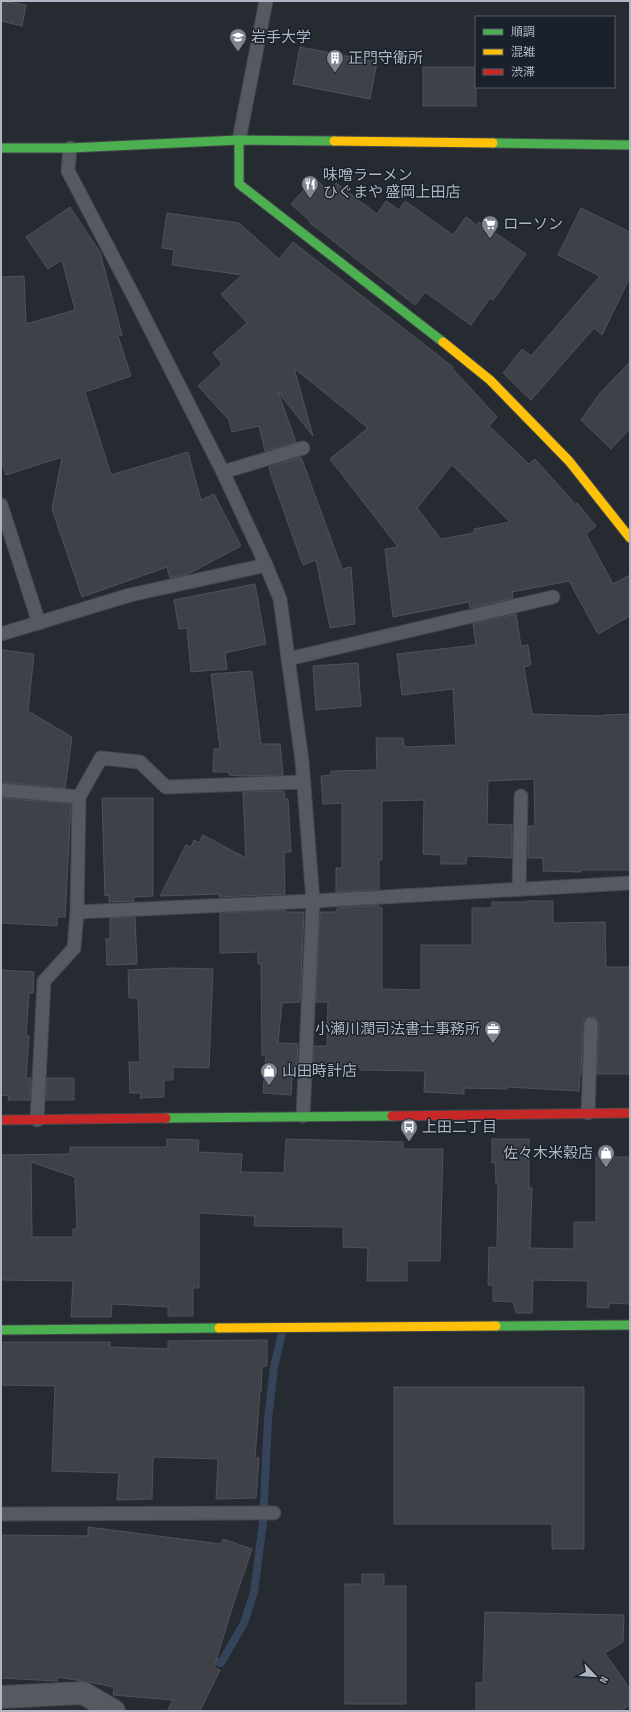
<svg xmlns="http://www.w3.org/2000/svg" width="631" height="1712" font-family="'Sofia Sans Condensed','Noto Sans JP',sans-serif">
  <style>
    .lines { fill: none; stroke-linecap: round; stroke-linejoin: round }
    .stream { stroke: #36445a; stroke-width: 8 }
    .building { fill: #3e4248; stroke: #4e5259; fill-rule: evenodd }
    .lane-casing { stroke: #44474c; stroke-width: 15 }
    .street-casing { stroke: #44474c; stroke-width: 24 }
    .fast-casing { stroke: #44474c; stroke-width: 11 }
    .slow-casing { stroke: #44474c; stroke-width: 11 }
    .jam-casing { stroke: #44474c; stroke-width: 11 }
    .lane { stroke: #56595f; stroke-width: 13 }
    .street { stroke: #56595f; stroke-width: 22 }
    .fast { stroke: #4caf50; stroke-width: 9 }
    .slow { stroke: #ffc107; stroke-width: 9 }
    .jam { stroke: #c62828; stroke-width: 9 }
    .labels { text-anchor: middle; stroke-width: 3; stroke-linejoin: round; paint-order: stroke }
    .poi-label { font-size: 15px; fill: #afb6c3; stroke: #1a212b; text-anchor: start }
  </style>
  <rect width="100%" height="100%" fill="#262b31"/>
  <g class="lines">
    <path class="stream" d="M207,1657L221,1663L244,1623L254,1592L263,1522L268,1420L274,1367L282,1333"/>
  </g>
  <g class="building">
    <path d="M1,1L26,5L22,26L1,21Z"/>
    <path d="M300,47L377,62L370,99L293,84Z"/>
    <rect x="423" y="67" width="53" height="39"/>
    <path d="M315,178L329,192L336,183L377,214L386,201L399,210L405,201L453,235L466,217L477,225L479,222L526,254L493,300L490,298L471,325L425,292L415,305L309,222L310,221L291,204Z"/>
    <path d="M70,207L100,252L122,335L118,336L131,376L85,392L111,475L188,452L201,500L214,494L241,546L188,574L170,578L167,567L82,597L52,509L62,457L6,475L1,460V277L24,276L26,324L75,310L62,260L48,269L26,237Z"/>
    <path d="M581,208L630,232V277L602,335L594,328L531,400L503,373L522,349L531,356L600,276L558,255Z"/>
    <path d="M167,213L239,223L279,259L293,242L453,367L452,368L497,417L489,426L529,464L535,459L576,505L577,503L596,526L586,534L613,584L630,575V616L598,634L569,581L512,592L513,598L470,608L469,602L393,617L385,549L398,547L330,459L368,428L294,368L313,436L278,392L296,442L265,451L259,426L232,432L229,420L198,386L222,364L213,353L247,323L221,294L242,275L172,265L174,250L162,248ZM452,465L510,522L474,529V533L441,539L417,508Z"/>
    <path d="M630,362V429L611,449L581,420L600,393Z"/>
    <path d="M301,457L342,569L351,567L355,624L330,628L316,560L303,565L272,478L269,467Z"/>
    <path d="M255,584L266,644L225,653L227,669L191,672L187,628L179,629L174,600Z"/>
    <path d="M516,614L521,646L528,645L531,665L524,667L532,714L603,716V715L630,714V870H581V872L543,871V858H528V826H535L534,779L488,781L487,824L512,825V858L467,856L466,864H441V855L423,854L424,800L382,801V860H379V889L336,892V868H342V803L323,804L321,776L331,775V771L377,770L376,738H403L404,747L456,745L453,689L402,695L397,654L476,645L473,624Z"/>
    <path d="M1,650L34,654L28,711L72,737L65,788L1,782Z"/>
    <path d="M358,663L361,706L316,710L313,666Z"/>
    <path d="M252,671L261,744H280L283,775L242,776L229,775V772H213L214,749H220L211,674Z"/>
    <path d="M284,791L285,799H288L291,852H284L285,894L219,897V894L160,896L186,845L191,847L194,840L199,843L203,835L246,858L243,792Z"/>
    <path d="M1,798L71,804L65,917H57V926L1,923Z"/>
    <path d="M102,798H153V896L134,897V901L109,902V895L105,896Z"/>
    <path d="M526,901H553V923L605,922L606,967H630V1074H597L599,1024L596,1017L591,1016L584,1019L583,1024L581,1074L580,1073L579,1091L507,1087V1089L464,1088V1094L424,1092L425,1071L360,1070V1067L313,1066L314,1046H327L328,1002H316L320,912H336L337,908L379,905V908H382V989L421,990V945H472V908H492V902H526Z"/>
    <path d="M285,910V912H304L300,1002L282,1003L278,1043L298,1044L297,1065H293L291,1095L263,1093L266,1055H262L261,964H258V952L220,953V913Z"/>
    <path d="M135,917L137,964L107,965L106,939H110V918Z"/>
    <path d="M174,968L213,969L209,1068L173,1067V1080H164V1097L140,1098L141,1093H130L129,1062H140L138,998H129L128,970Z"/>
    <path d="M1,970L34,972L33,993H29L26,1036H29L26,1078H31L30,1100H8L9,1096L1,1095Z"/>
    <path d="M47,1078H74V1100H46Z"/>
    <path d="M167,1139L199,1140L198,1152L242,1154L241,1172L284,1173L286,1139L403,1142V1149H443L440,1261H407V1281H367L368,1248L343,1247V1227L254,1226L255,1216L199,1213V1288H193V1316H168V1307L112,1304L111,1317H71L73,1281L1,1280V1155L70,1154V1147H167ZM31,1162L75,1177L77,1229H73V1237H32Z"/>
    <path d="M492,1139H529V1188H532L530,1248L574,1249V1222H596V1157H630V1304L609,1303V1308L587,1307L588,1281L533,1280L532,1313H516L513,1302L493,1301V1285H488L489,1247L497,1248L498,1184H496L495,1162L492,1163Z"/>
    <path d="M267,1340V1366H262L261,1392H260L255,1458H259L256,1498L216,1499L218,1459L153,1457L152,1499L117,1500L119,1473L52,1471L55,1386L1,1385V1342H110V1347L168,1349V1341Z"/>
    <path d="M394,1387H584V1549H552V1524H394Z"/>
    <path d="M88,1527L221,1544L223,1539L252,1549L235,1599L214,1667L220,1670L200,1711H167L173,1700L113,1695L114,1687L83,1681L57,1677V1681L1,1678V1535L88,1536Z"/>
    <path d="M362,1574H384V1586H406V1704H345V1584H362Z"/>
    <path d="M485,1612L624,1615L623,1642L605,1653L630,1689V1705L621,1711H476V1683H483Z"/>
  </g>
  <g class="lines">
    <g class="lane-casing">
      <g id="lane">
        <path d="M239,140L266,1"/>
        <path d="M70,148L68,171L133,295L223,472L266,565L280,599L302,761L313,901L303,1116"/>
        <path d="M223,472L303,448"/>
        <path d="M1,505L39,623"/>
        <path d="M1,634L130,595L266,565"/>
        <path d="M288,659L553,597"/>
        <path d="M1,790L79,797L101,758L140,762L166,787L304,782"/>
        <path d="M519,889L521,796"/>
        <path d="M77,912L313,901L630,883"/>
        <path d="M588,1113L591,1024"/>
        <path d="M37,1120L44,981L74,948L77,912L79,797"/>
        <path d="M1,1514L274,1513"/>
      </g>
    </g>
    <g class="street-casing">
      <path id="street" d="M1,1697L83,1693L114,1711"/>
    </g>
    <g class="fast-casing">
      <g id="fast">
        <path d="M239,140V184L443,342"/>
        <path d="M493,143L630,145"/>
        <path d="M1,148H70L239,140L334,141"/>
        <path d="M166,1118L392,1116"/>
        <path d="M496,1326L630,1325"/>
        <path d="M1,1330L219,1328"/>
      </g>
    </g>
    <g class="slow-casing">
      <g id="slow">
        <path d="M334,141L493,143"/>
        <path d="M443,342L490,380L569,461L630,538"/>
        <path d="M219,1328L496,1326"/>
      </g>
    </g>
    <g class="jam-casing">
      <g id="jam">
        <path d="M392,1116L630,1113"/>
        <path d="M1,1120L166,1118"/>
      </g>
    </g>
    <use href="#lane" class="lane"/>
    <use href="#street" class="street"/>
    <use href="#fast" class="fast"/>
    <use href="#slow" class="slow"/>
    <use href="#jam" class="jam"/>
  </g>
  <defs>
    <g id="university-pin" transform="scale(0.9)"><path d="M0 17L-7.5 6A9.5 9.5 0 1 1 7.5 6Z" fill="#7f8590" stroke="#1a212b"/><path d="M0-5L7-2L0 1L-7-2ZM-4 1L0 2.5L4 1V4Q0 6-4 4Z" fill="#fff"/></g>
    <g id="building-pin" transform="scale(0.9)"><path d="M0 17L-7.5 6A9.5 9.5 0 1 1 7.5 6Z" fill="#7f8590" stroke="#1a212b"/><path d="M-4-6H4V6H1V3H-1V6H-4ZM-2.5-4.3h1.7v1.8h-1.7ZM.8-4.3h1.7v1.8H.8ZM-2.5-1h1.7V.8h-1.7ZM.8-1h1.7V.8H.8Z" fill="#fff"/></g>
    <g id="restaurant-pin" transform="scale(0.9)"><path d="M0 17L-7.5 6A9.5 9.5 0 1 1 7.5 6Z" fill="#7f8590" stroke="#1a212b"/><path d="M-5-6h1v4h1v-4h1v4h1v-4h1v5L-1.5 .5V6h-2V.5L-5-1ZM5-6V6H3V1.5H1.5Q1.5-4 5-6Z" fill="#fff"/></g>
    <g id="supermarket-pin" transform="scale(0.9)"><path d="M0 17L-7.5 6A9.5 9.5 0 1 1 7.5 6Z" fill="#7f8590" stroke="#1a212b"/><path d="M-6-5.5h2.5l.6 2H6L4.5 2H-2.5L-4.4-4H-6ZM-1.5 3.2a1.3 1.3 0 1 0 .1 0ZM3 3.2a1.3 1.3 0 1 0 .1 0Z" fill="#fff"/></g>
    <g id="office-pin" transform="scale(0.9)"><path d="M0 17L-7.5 6A9.5 9.5 0 1 1 7.5 6Z" fill="#7f8590" stroke="#1a212b"/><path d="M-6-3h4V-5.5h4V-3h4V5H-6ZM-1-4.5V-3h2v-1.5ZM-6 0V1H6V0Z" fill="#fff"/></g>
    <g id="shop-pin" transform="scale(0.9)"><path d="M0 17L-7.5 6A9.5 9.5 0 1 1 7.5 6Z" fill="#7f8590" stroke="#1a212b"/><path d="M-5-2.5h2.3a2.7 3.5 0 0 1 5.4 0H5L5.5 6h-11ZM-1.5-2.5h3a1.5 2.3 0 0 0-3 0Z" fill="#fff"/></g>
    <g id="bus-pin" transform="scale(0.9)"><path d="M0 17L-7.5 6A9.5 9.5 0 1 1 7.5 6Z" fill="#7f8590" stroke="#1a212b"/><path d="M-5-6H5V4H4V6H2V4H-2V6H-4V4H-5ZM-3.5-4V0h7V-4ZM-3.5 1.2v1.5H-2V1.2ZM2 1.2v1.5H3.5V1.2Z" fill="#fff"/></g>
  </defs>
  <g fill-rule="evenodd">
    <use href="#university-pin" x="238" y="37"/>
    <use href="#building-pin" x="335" y="58"/>
    <use href="#restaurant-pin" x="310" y="184"/>
    <use href="#supermarket-pin" x="490" y="224"/>
    <use href="#office-pin" x="493" y="1029"/>
    <use href="#shop-pin" x="269" y="1071"/>
    <use href="#bus-pin" x="409" y="1127"/>
    <use href="#shop-pin" x="606" y="1153"/>
  </g>
  <g class="labels">
    <g class="poi-label">
      <text x="251" y="42">岩手大学</text>
      <text x="348" y="63">正門守衛所</text>
      <text x="323" y="180">味噌ラーメン<tspan x="323" dy="17">ひぐまや 盛岡上田店</tspan></text>
      <text x="503" y="229">ローソン</text>
      <text x="480" y="1034" text-anchor="end">小瀬川潤司法書士事務所</text>
      <text x="282" y="1076">山田時計店</text>
      <text x="422" y="1132">上田二丁目</text>
      <text x="593" y="1158" text-anchor="end">佐々木米穀店</text>
    </g>
  </g>
  <rect width="631" height="1712" fill="none" stroke="#afb6c3" stroke-width="4"/>
  <rect x="475" y="16" width="140" height="72" fill="#1a212b" stroke="#565d68"/>
  <rect x="483" y="29" width="20" height="6" fill="#4caf50" stroke="#565d68"/>
  <text x="511" y="36" font-size="12" fill="#afb6c3">順調</text>
  <rect x="483" y="49" width="20" height="6" fill="#ffc107" stroke="#565d68"/>
  <text x="511" y="56" font-size="12" fill="#afb6c3">混雑</text>
  <rect x="483" y="69" width="20" height="6" fill="#c62828" stroke="#565d68"/>
  <text x="511" y="76" font-size="12" fill="#afb6c3">渋滞</text>
  <g transform="translate(595 1676) rotate(115)" stroke="#1a212b" stroke-width="3" paint-order="stroke">
  <path d="M0-3L7 15L0 10L-7 15Z" fill="#afb6c3"/>
  <text y="-6" font-size="11" font-weight="bold" text-anchor="middle" fill="#afb6c3">N</text>
  </g>
</svg>
